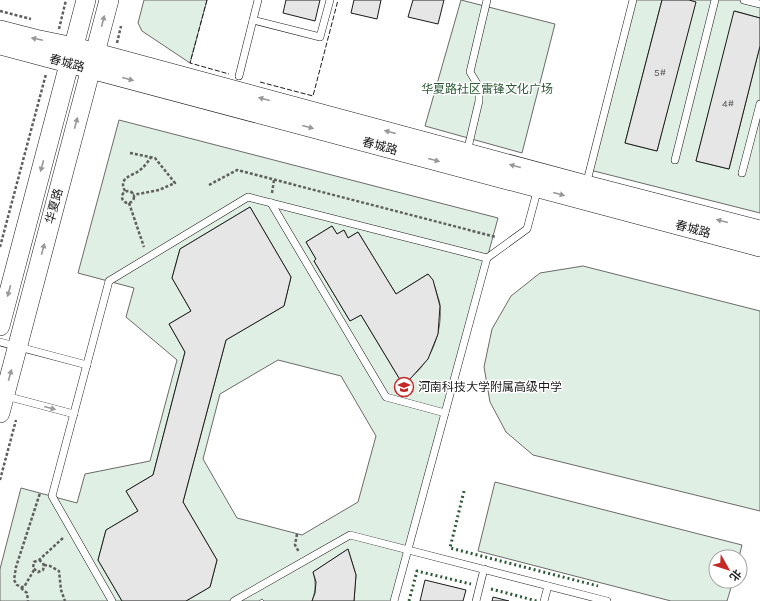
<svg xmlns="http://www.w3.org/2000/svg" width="760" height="601" font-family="Karla,'Noto Sans SC',sans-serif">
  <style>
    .green { fill: #e0efe3; stroke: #6a6a6a; fill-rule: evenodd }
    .building { fill: #e6e6e6; stroke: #1a1a1a }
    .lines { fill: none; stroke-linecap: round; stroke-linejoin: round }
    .lane-casing { stroke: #1a1a1a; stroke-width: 8 }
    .secondary-casing { stroke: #1a1a1a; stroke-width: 20 }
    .path { stroke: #5f5f5f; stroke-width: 2.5; stroke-dasharray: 3 2; stroke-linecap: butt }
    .lane { stroke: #fff; stroke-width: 7 }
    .secondary { stroke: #fff; stroke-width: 19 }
    .hedge { stroke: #2b5a34; stroke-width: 3; stroke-dasharray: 2 3; stroke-linecap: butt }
    .fence { stroke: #1a1a1a; stroke-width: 1; stroke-dasharray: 5 2; stroke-linecap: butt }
    .oneway { fill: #989898 }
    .labels { text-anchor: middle; stroke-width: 3; stroke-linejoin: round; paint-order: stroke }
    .number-label { font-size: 10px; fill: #4d4d4d }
    .street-label { font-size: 12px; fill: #1a1a1a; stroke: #fff }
    .park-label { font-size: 12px; fill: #2b5a34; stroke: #fff }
    .poi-label { font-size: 12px; fill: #1a1a1a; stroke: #fff; text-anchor: start }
  </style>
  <rect width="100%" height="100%" fill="#fff"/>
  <g class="green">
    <path d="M144,0H207L190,63L142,31L138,23Z"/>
    <path d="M461,0L555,24L522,153L425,126Z"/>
    <path d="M633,0H662L625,143L657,151L695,2L689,0H760V18L735,11L696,161L729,169L760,46V213L590,170Z"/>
    <path d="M119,120L498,218L394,601H354L356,575L348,549L313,572C316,582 316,590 312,601H264L262,599L259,601H186L210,587L217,560L183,502L226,340L284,306L291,277L250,207L180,249L172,278L191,311L169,324L185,352L153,475L126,491L138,511L106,530L98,560L122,601H0V569L21,488L77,503L85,474L150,461L177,360L126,317L134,288L78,273ZM332,226L337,234L344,230L348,238L358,232L396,294L428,274C433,280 435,287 437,294C438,298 440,302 440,306C443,334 428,370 402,383L361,315L350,321L314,261L316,259L306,242ZM278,360L341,376L376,436L358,502L302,535L237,518L203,459L220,394Z"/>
    <path d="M583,266L760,311V511L533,455L506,432L490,402L484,367L492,329L511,296L540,273Z"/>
    <path d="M495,482L742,545L739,557H716V581H733L727,601H671L478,551Z"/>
  </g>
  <g class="building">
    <path d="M286,0H320L315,21L283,13Z"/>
    <path d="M354,0H381L377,19L351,13Z"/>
    <path d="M413,0H444L438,24L408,17Z"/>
    <path d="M662,0H689L696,2L657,151L625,143Z"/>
    <path d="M734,11L760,18V46L729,169L696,161Z"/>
    <path d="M250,207L291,277L284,306L226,340L183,502L217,560L210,587L186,601H122L98,560L106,530L138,511L126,491L153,475L185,352L169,324L191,311L172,278L180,249Z"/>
    <path d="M332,226L337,234L344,230L348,238L358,232L396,294L428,274L433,280L440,306L438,334L428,359L410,379L402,383L361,315L350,321L314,261L316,259L306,242Z"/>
    <path d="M348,549L356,575L354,601H312L315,593L316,582L313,572Z"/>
    <path d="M425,580L466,590L463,601H420Z"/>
    <path d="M493,597L509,601H492Z"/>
  </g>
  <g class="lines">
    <g class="lane-casing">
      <g id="lane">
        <path d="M744,0L760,4"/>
        <path d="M253,20L320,37L330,0"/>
        <path d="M239,76L258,0"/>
        <path d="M467,152L479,101V87L470,72L487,0"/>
        <path d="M675,160L715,0"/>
        <path d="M742,173L760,104"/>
        <path d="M586,185L633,0"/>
        <path d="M271,203L386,397L445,413"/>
        <path d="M487,258L527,229L538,188"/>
        <path d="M0,342L87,365"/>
        <path d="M6,396L74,414"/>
        <path d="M112,601L52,496L109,281L248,197L487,258L394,601"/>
        <path d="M234,601L350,535L607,601"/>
        <path d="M476,601L484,569"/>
        <path d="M544,601L548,586"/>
      </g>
    </g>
    <g class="secondary-casing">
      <g id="secondary">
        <path d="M0,30L35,39L74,47L586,185L760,230"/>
        <path d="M0,45L760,247"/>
        <path d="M0,326L86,0"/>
        <path d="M0,413L109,0"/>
      </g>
    </g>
    <g class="path">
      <path d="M0,11L31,19"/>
      <path d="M59,29L66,0"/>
      <path d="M117,43L121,26"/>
      <path d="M130,153L155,158L175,183L159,190L133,195"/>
      <path d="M209,185L237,170L496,237"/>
      <path d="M125,191C118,178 131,176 139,171C144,167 148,162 151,157"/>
      <circle cx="128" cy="197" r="6"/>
      <path d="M272,193L274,180"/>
      <path d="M129,203L144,247"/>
      <path d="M0,247L46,74"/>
      <path d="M0,480L16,420"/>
      <path d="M297,534L295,545L299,552"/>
      <path d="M39,560L43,563L44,566L43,570L38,572L33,568L34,562L39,560L64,537"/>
      <path d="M44,565L50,566L59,571L61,590L65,601"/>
      <path d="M34,570L24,587H21L17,585L14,580L16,567L40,493"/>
      <path d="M21,588L27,593L28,601"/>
    </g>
    <use href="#lane" class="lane"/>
    <use href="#secondary" class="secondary"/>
    <g class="hedge">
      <path d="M464,491L450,548L598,586"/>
      <path d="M491,589L537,601"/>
      <path d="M409,601L417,571L471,584"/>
    </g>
    <g class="fence">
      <path d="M207,0L190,63L229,74"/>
      <path d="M260,82L313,96L338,0"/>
    </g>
  </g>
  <defs><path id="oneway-solid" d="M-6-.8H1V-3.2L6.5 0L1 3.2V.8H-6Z"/></defs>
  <g class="oneway">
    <use href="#oneway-solid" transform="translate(103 21) rotate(-76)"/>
    <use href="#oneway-solid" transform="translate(37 39) rotate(-168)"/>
    <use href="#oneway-solid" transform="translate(128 79) rotate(15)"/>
    <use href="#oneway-solid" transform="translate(264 99) rotate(-165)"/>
    <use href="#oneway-solid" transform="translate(76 123) rotate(-75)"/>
    <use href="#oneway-solid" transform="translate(308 127) rotate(15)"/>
    <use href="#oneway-solid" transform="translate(390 132) rotate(-165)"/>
    <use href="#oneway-solid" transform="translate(434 160) rotate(15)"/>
    <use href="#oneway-solid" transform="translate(42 166) rotate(105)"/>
    <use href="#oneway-solid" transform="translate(515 166) rotate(-165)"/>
    <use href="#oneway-solid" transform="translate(559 194) rotate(15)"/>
    <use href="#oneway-solid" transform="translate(722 221) rotate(-165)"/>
    <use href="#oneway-solid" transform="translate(43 249) rotate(-75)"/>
    <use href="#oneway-solid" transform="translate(9 291) rotate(105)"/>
    <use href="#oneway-solid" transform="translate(10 375) rotate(-75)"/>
    <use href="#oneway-solid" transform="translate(50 408) rotate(15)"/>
  </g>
  <defs>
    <g id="school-ring" transform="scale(1)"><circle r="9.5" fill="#fff" stroke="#c62828" stroke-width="1.5"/><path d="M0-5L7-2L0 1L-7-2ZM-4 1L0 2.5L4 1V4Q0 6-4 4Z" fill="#c62828"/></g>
  </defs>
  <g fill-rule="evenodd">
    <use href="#school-ring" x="404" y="387"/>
  </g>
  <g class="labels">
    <g class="number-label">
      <text x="660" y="76">5#</text>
      <text x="728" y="107">4#</text>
    </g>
    <g class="street-label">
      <text transform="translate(67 63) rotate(15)" y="4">春城路</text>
      <text transform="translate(380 146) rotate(15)" y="4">春城路</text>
      <text transform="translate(54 206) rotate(-75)" y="4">华夏路</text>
      <text transform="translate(693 229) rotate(15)" y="4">春城路</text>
    </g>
    <g class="park-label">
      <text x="487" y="93">华夏路社区雷锋文化广场</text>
    </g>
    <g class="poi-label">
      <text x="418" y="391">河南科技大学附属高级中学</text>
    </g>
  </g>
  <g transform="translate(728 569) rotate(129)"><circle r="19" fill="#ffffff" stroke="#a3a3a3"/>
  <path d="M0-3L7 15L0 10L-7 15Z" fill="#c62828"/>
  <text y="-6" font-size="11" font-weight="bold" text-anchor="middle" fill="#1a1a1a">北</text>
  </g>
</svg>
